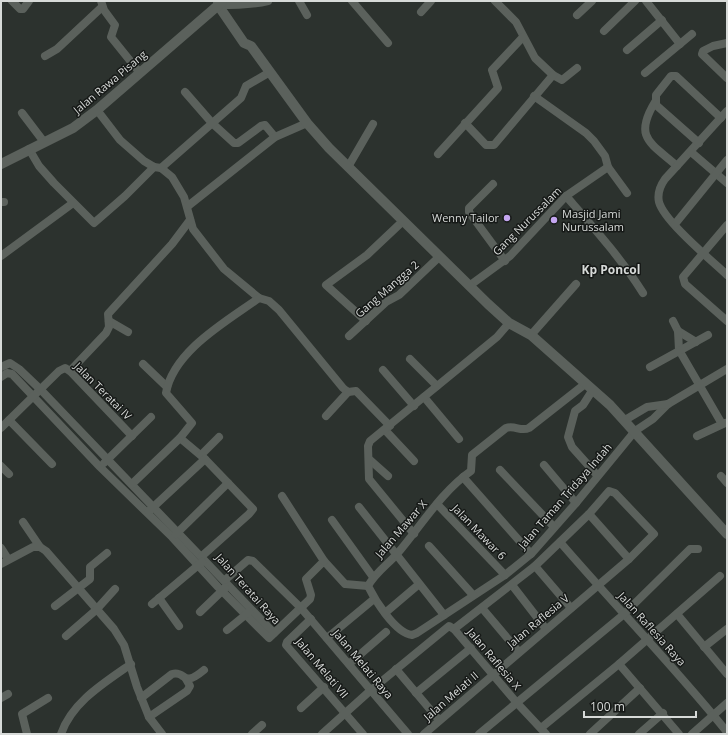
<svg xmlns="http://www.w3.org/2000/svg" width="728" height="735" font-family="'Open Sans',sans-serif">
  <style>
    .lines { fill: none; stroke-linecap: round; stroke-linejoin: round }
    .minor { stroke: #5b615c; stroke-width: 8 }
    .tertiary { stroke: #5b615c; stroke-width: 10 }
    .poi-dot { fill: #c5a7f1; stroke: #161917; stroke-width: 1.5 }
    .labels { text-anchor: middle; stroke-width: 3; stroke-linejoin: round; paint-order: stroke }
    .street-label { font-size: 11px; fill: #d7dad8; stroke: #161917 }
    .poi-label { font-size: 11px; fill: #d7dad8; stroke: #161917; text-anchor: start }
    .neighbourhood-label { font-size: 12px; font-weight: bold; fill: #d7dad8; stroke: #161917 }
  </style>
  <rect width="100%" height="100%" fill="#2c322e"/>
  <g class="lines">
    <g class="minor">
      <path d="M12,1L20,9H23L29,1"/>
      <path d="M101,1L104,10L115,25L111,37L140,73"/>
      <path d="M299,1L307,15"/>
      <path d="M352,1L388,43"/>
      <path d="M495,1L516,22L535,58L553,75L562,80L577,68"/>
      <path d="M646,1L680,44"/>
      <path d="M217,2L218,5C235,5 252,5 268,1"/>
      <path d="M421,12L431,1"/>
      <path d="M577,15L592,1"/>
      <path d="M604,31L635,1"/>
      <path d="M727,43L713,46L703,51L702,54L727,78"/>
      <path d="M627,50L662,20"/>
      <path d="M45,56L57,49L102,7"/>
      <path d="M645,73L692,34"/>
      <path d="M185,92L212,123L234,143H238L261,126L265,125L275,137"/>
      <path d="M534,96L586,133L594,141L605,156L608,167L627,193"/>
      <path d="M655,102C633,138 651,143 677,166"/>
      <path d="M97,110L120,140L144,161L154,167L161,168L172,177L184,197L193,229L224,269L259,298L269,301L279,310L343,388L348,392L356,391L390,426"/>
      <path d="M727,111L665,179C660,186 657,193 659,202C664,221 711,260 727,275"/>
      <path d="M22,113L44,142"/>
      <path d="M465,123L486,145H494L553,75"/>
      <path d="M699,143L656,105V95L671,76H676L721,118"/>
      <path d="M29,149L39,166L54,183L94,223L125,196L154,167"/>
      <path d="M691,152L727,183"/>
      <path d="M438,154L498,88L492,70L523,37"/>
      <path d="M348,167L373,124"/>
      <path d="M161,168L241,98L246,86L270,72"/>
      <path d="M493,184L469,208V212L505,261"/>
      <path d="M566,196C593,227 621,258 643,293"/>
      <path d="M1,202H4"/>
      <path d="M188,206L275,137L307,123"/>
      <path d="M675,224L727,160"/>
      <path d="M727,225L683,277L685,284L727,321"/>
      <path d="M1,256L73,203"/>
      <path d="M469,286L510,256L566,196L608,167"/>
      <path d="M109,321L128,332"/>
      <path d="M366,321L326,285L367,255L403,221"/>
      <path d="M673,321L678,331L696,342"/>
      <path d="M678,331L679,350L722,424"/>
      <path d="M531,335L576,284"/>
      <path d="M349,336L386,302L399,295L439,257"/>
      <path d="M410,359L437,386"/>
      <path d="M143,364L167,387"/>
      <path d="M1,367L10,363L19,369L41,390L274,633"/>
      <path d="M650,367L708,335"/>
      <path d="M383,370L414,406"/>
      <path d="M70,371L106,333L109,327L108,314L172,244L190,220"/>
      <path d="M1,377L7,373L12,374L100,467L172,537L218,587L269,638L310,599L311,595L306,579L324,561L345,584L368,586"/>
      <path d="M585,384L529,428C521,432 515,425 506,428L472,455L471,471C441,492 421,526 397,554C387,565 375,573 368,586C375,600 395,633 412,635L417,633L505,575L531,554L576,503L635,431L653,419L668,404L727,369"/>
      <path d="M592,391L583,405L575,411L568,437L572,447L597,475"/>
      <path d="M424,397L459,439"/>
      <path d="M326,416L348,392"/>
      <path d="M9,420L52,464"/>
      <path d="M625,420L647,407L668,404"/>
      <path d="M1,428L59,371L65,368L70,371L132,436"/>
      <path d="M385,430L414,461"/>
      <path d="M697,436L725,423"/>
      <path d="M180,438L205,459L253,509L249,514L202,556"/>
      <path d="M201,455L219,437"/>
      <path d="M370,460L388,476"/>
      <path d="M104,463L151,417"/>
      <path d="M544,465L576,503"/>
      <path d="M1,466L9,474"/>
      <path d="M500,470L554,527"/>
      <path d="M721,476L727,483"/>
      <path d="M463,477L531,554"/>
      <path d="M132,484L180,438L192,423L166,393C173,351 227,321 259,298"/>
      <path d="M282,496L324,561"/>
      <path d="M437,504L505,575"/>
      <path d="M359,507L444,615"/>
      <path d="M149,511L205,459"/>
      <path d="M589,514L629,559"/>
      <path d="M332,520L373,577"/>
      <path d="M23,522L40,547"/>
      <path d="M176,534L228,483"/>
      <path d="M414,534L369,479L368,446L370,441L497,337L509,323"/>
      <path d="M560,542C615,606 674,666 727,732"/>
      <path d="M429,546L473,595"/>
      <path d="M1,548L8,559"/>
      <path d="M1,564L33,547H40L46,551L114,629L124,645L137,687L149,717L162,734"/>
      <path d="M535,566L571,608"/>
      <path d="M225,580L248,560L253,561L301,608L408,734"/>
      <path d="M512,585L546,629"/>
      <path d="M159,598L179,626"/>
      <path d="M152,604L202,562"/>
      <path d="M55,606L90,579V567L107,553"/>
      <path d="M482,608L519,652"/>
      <path d="M200,612L225,588"/>
      <path d="M385,613L418,585"/>
      <path d="M677,614L727,674"/>
      <path d="M311,619L287,642L286,645L363,734"/>
      <path d="M227,630L249,612"/>
      <path d="M66,636L96,610L115,589"/>
      <path d="M327,638L374,599"/>
      <path d="M704,647L727,629"/>
      <path d="M349,664L386,632"/>
      <path d="M619,664L679,734"/>
      <path d="M396,669L439,720"/>
      <path d="M416,693L471,648"/>
      <path d="M1,698L8,694"/>
      <path d="M141,698L172,674C187,670 181,689 204,670"/>
      <path d="M301,708L324,687"/>
      <path d="M149,717L187,691L190,686L186,679"/>
      <path d="M541,728L619,664L720,576"/>
      <path d="M27,734L22,714L48,698"/>
      <path d="M61,734C72,702 104,683 131,664"/>
      <path d="M252,734L262,725"/>
      <path d="M322,734L371,690L449,626L454,629L517,703L546,734"/>
      <path d="M424,734L629,559L654,534L615,493L609,491L589,514L535,566L454,629"/>
      <path d="M479,734L623,615L690,549H698"/>
      <path d="M590,734L640,688"/>
      <path d="M639,734L663,713"/>
      <path d="M692,734L727,703"/>
    </g>
    <g class="tertiary">
      <path d="M218,5L244,43L251,46L307,123L329,148L488,304L509,323L531,335L610,405L727,534"/>
      <path d="M1,164L73,128L97,110L222,2"/>
    </g>
  </g>
  <g class="poi-dot">
    <circle cx="507" cy="218" r="4"/>
    <circle cx="554" cy="220" r="4"/>
  </g>
  <g class="labels">
    <g class="street-label">
      <text transform="translate(110 82) rotate(-40)" y="4">Jalan Rawa Pisang</text>
      <text transform="translate(527 221) rotate(-45)" y="4">Gang Nurussalam</text>
      <text transform="translate(387 289) rotate(-41)" y="4">Gang Mangga 2</text>
      <text transform="translate(103 391) rotate(45)" y="4">Jalan Teratai IV</text>
      <text transform="translate(565 496) rotate(-49)" y="4">Jalan Taman Tridaya Indah</text>
      <text transform="translate(401 529) rotate(-49)" y="4">Jalan Mawar X</text>
      <text transform="translate(479 532) rotate(46)" y="4">Jalan Mawar 6</text>
      <text transform="translate(248 589) rotate(48)" y="4">Jalan Teratai Raya</text>
      <text transform="translate(538 621) rotate(-40)" y="4">Jalan Raflesia V</text>
      <text transform="translate(652 629) rotate(48)" y="4">Jalan Raflesia Raya</text>
      <text transform="translate(494 659) rotate(50)" y="4">Jalan Raflesia X</text>
      <text transform="translate(363 664) rotate(50)" y="4">Jalan Melati Raya</text>
      <text transform="translate(322 668) rotate(50)" y="4">Jalan Melati VII</text>
      <text transform="translate(451 696) rotate(-41)" y="4">Jalan Melati II</text>
    </g>
    <g class="poi-label">
      <text x="562" y="218">Masjid Jami<tspan x="562" dy="13">Nurussalam</tspan></text>
      <text x="499" y="222" text-anchor="end">Wenny Tailor</text>
    </g>
    <g class="neighbourhood-label">
      <text x="611" y="274">Kp Poncol</text>
    </g>
  </g>
  <rect width="728" height="735" fill="none" stroke="#d7dad8" stroke-width="4"/>
  <path d="M584 711v6h112v-6" fill="none" stroke="#d7dad8" stroke-width="2"/>
  <text x="590" y="711" font-size="12" fill="#d7dad8" stroke="#161917" stroke-width="3" paint-order="stroke">100 m</text>
</svg>
